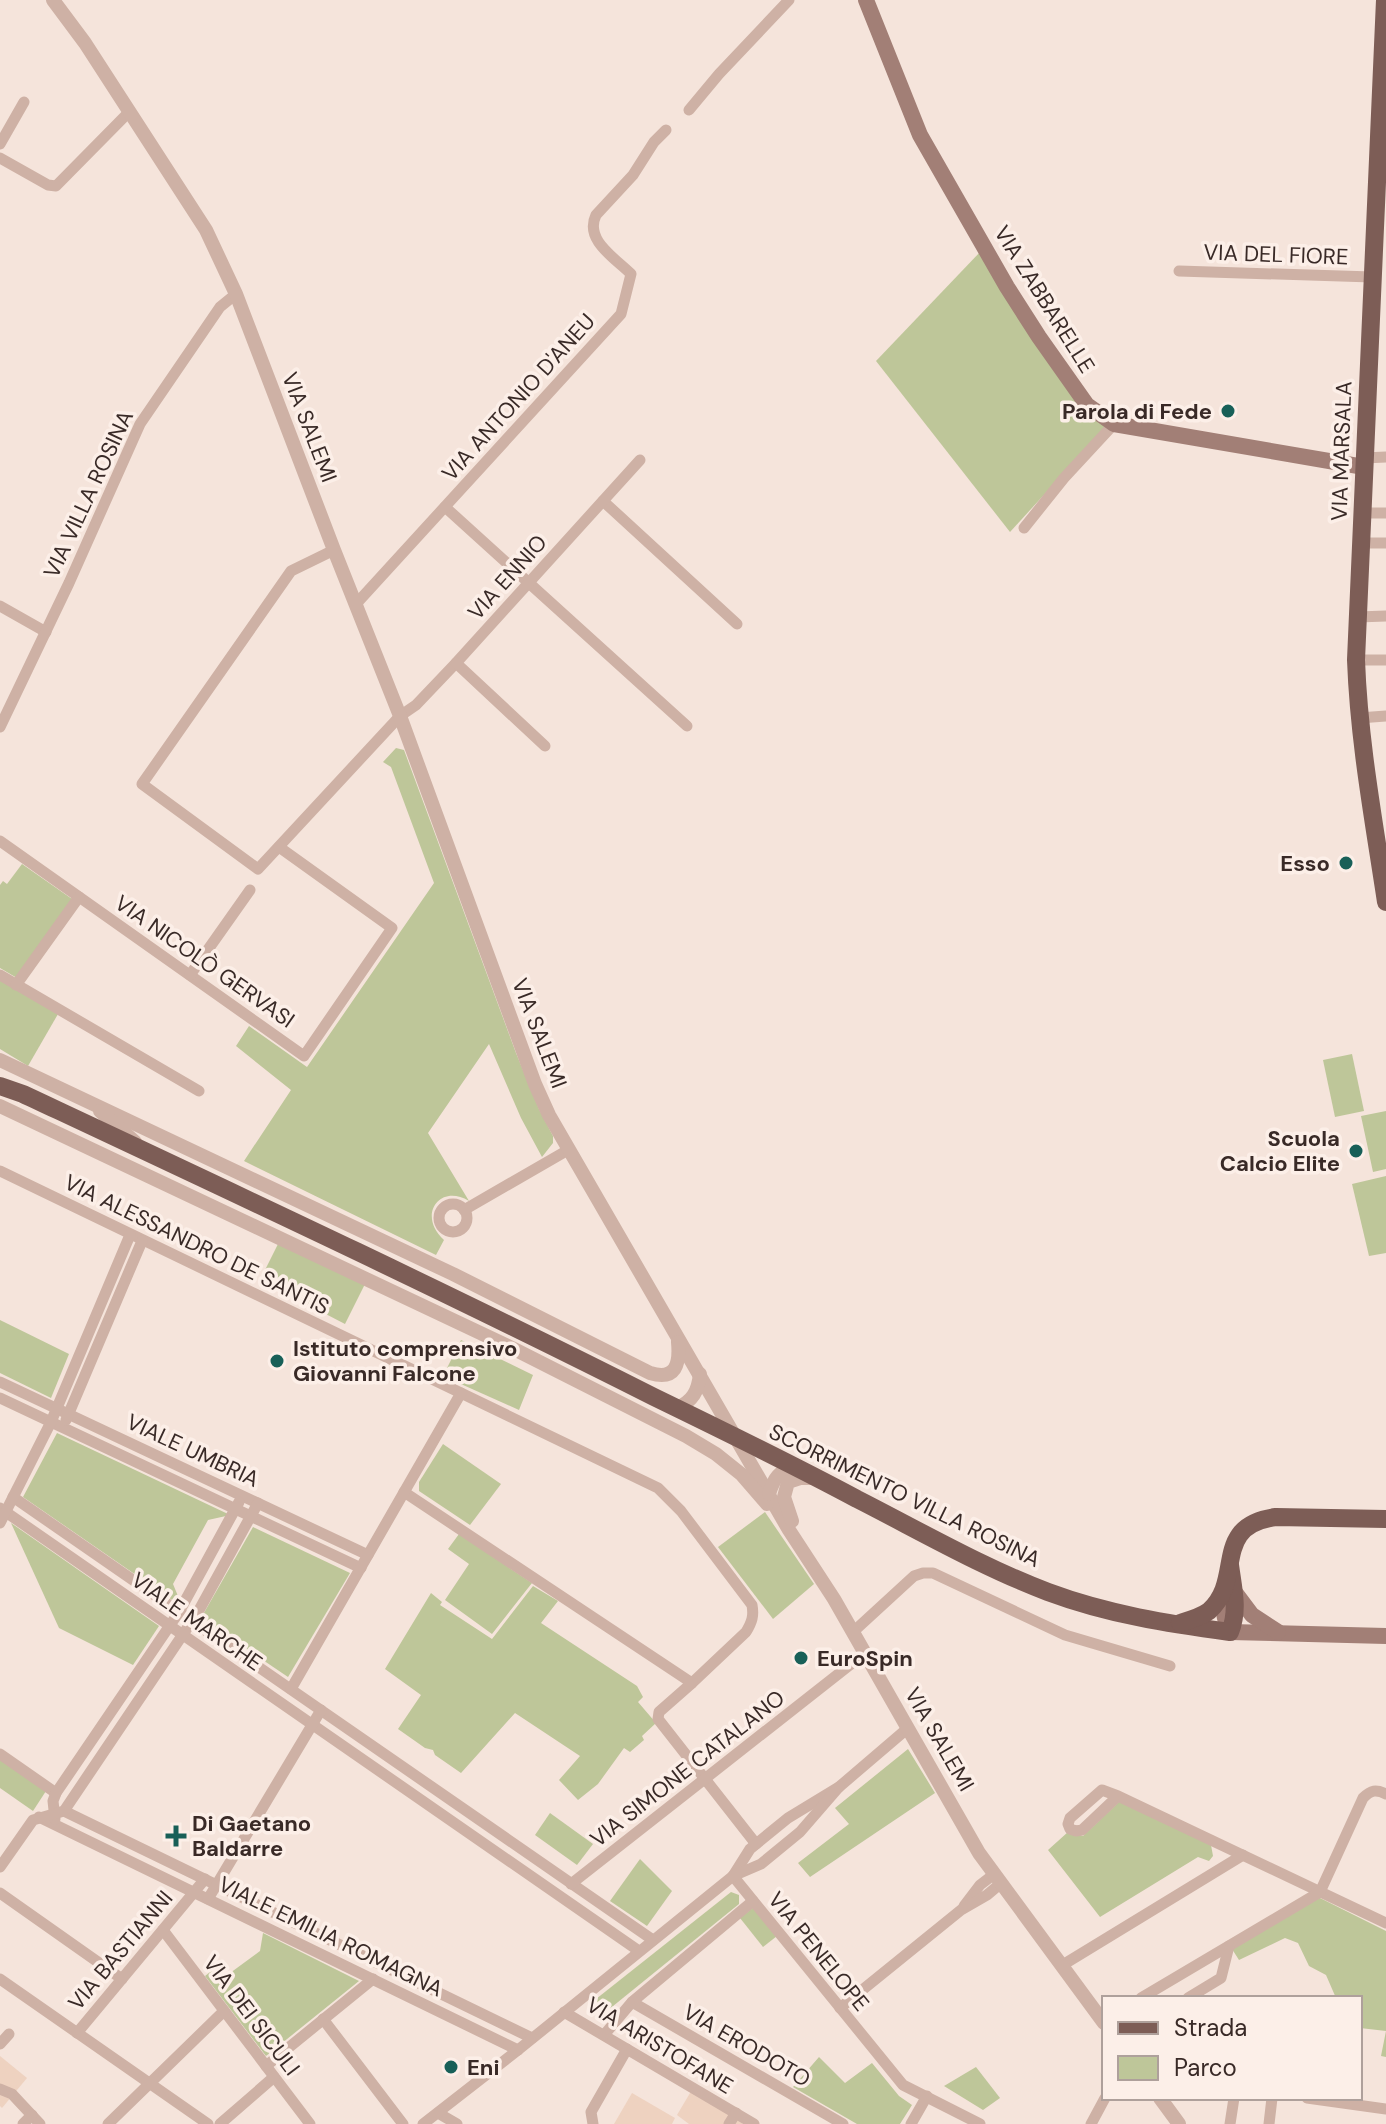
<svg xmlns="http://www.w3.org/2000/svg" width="1386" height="2124" font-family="'DM Sans',sans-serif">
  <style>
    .green { fill: #bec699 }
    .plaza { fill: #eed2c0 }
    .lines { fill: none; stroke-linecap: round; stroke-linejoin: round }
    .minor { stroke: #ceb1a5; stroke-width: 11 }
    .tertiary { stroke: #ceb1a5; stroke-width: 14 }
    .secondary { stroke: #a27f76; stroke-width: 16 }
    .primary { stroke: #7d5d56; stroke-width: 18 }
    .poi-dot { fill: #186058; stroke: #fcefe8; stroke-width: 3 }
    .labels { text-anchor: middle; stroke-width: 7; stroke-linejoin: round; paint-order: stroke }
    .street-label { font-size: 22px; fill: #392a27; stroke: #fcefe8 }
    .poi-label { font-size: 22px; font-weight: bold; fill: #392a27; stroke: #fcefe8; text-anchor: start }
  </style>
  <rect width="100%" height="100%" fill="#f5e4db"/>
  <g class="green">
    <path d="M981,251L1106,427L1010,532L876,361Z"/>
    <path d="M396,748L404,750L516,1053L539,1109L553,1136V1143L542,1157L521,1118L489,1044L428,1133L469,1201C439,1183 417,1216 444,1240L436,1255L244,1161L291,1090L236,1046L249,1026L307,1067L434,883L391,767L383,762Z"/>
    <path d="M22,864L72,899L17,978L0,968V885L3,881L7,884Z"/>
    <path d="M0,980L58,1014L28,1066L0,1049Z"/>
    <path d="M1352,1054L1364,1111L1335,1117L1323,1060Z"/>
    <path d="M1386,1111V1169L1373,1172L1361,1116Z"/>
    <path d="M1386,1176V1253L1369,1256L1352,1184Z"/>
    <path d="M279,1242L365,1284L345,1324L260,1280Z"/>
    <path d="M0,1320L69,1354L51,1398L0,1373Z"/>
    <path d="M461,1340L533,1375L519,1410L443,1376Z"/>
    <path d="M57,1433L228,1514L226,1516L208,1520L173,1584L180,1601L178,1604L23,1497Z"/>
    <path d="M443,1444L501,1484L470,1525L419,1491V1482Z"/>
    <path d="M765,1512L814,1584L773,1619L718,1547Z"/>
    <path d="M11,1523L159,1626L133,1665L59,1628Z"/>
    <path d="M253,1527L350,1573L288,1677L201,1618Z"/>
    <path d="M459,1534L532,1583L492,1634L445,1600L469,1564L448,1549Z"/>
    <path d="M533,1586L558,1601L541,1623L637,1686L643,1697L638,1702L656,1723L642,1736L644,1740L630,1752L624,1748L598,1784L578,1800L559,1780L580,1756L515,1713L461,1773L435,1755L433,1750L425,1748L398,1729L421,1695L385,1669L431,1593L442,1602L440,1605L492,1639Z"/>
    <path d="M908,1749L935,1793L810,1877L798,1863L849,1824L835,1808Z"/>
    <path d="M0,1759L46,1791L33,1811L0,1788Z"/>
    <path d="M1120,1801L1211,1845L1213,1856L1209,1861L1198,1857L1100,1917L1048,1850L1068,1832L1083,1836Z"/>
    <path d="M550,1813L593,1844L577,1865L535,1835Z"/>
    <path d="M640,1859L672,1891L647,1926L610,1901Z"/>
    <path d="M731,1892L739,1895V1904L602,2015L591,2012V2003Z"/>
    <path d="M1318,1897L1386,1931V2057L1381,2056L1386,2031L1360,2028V1998H1336L1326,1975L1309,1966L1298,1943L1285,1938L1239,1960L1232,1949Z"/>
    <path d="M754,1907L777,1936L763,1947L740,1918Z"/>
    <path d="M263,1933L359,1981L266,2056L205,1976L218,1966L226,1976L260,1951Z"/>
    <path d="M819,2057L845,2083L872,2063L899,2096L912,2105L900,2124H857L793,2087Z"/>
    <path d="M976,2067L1000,2098L983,2110L944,2086Z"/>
  </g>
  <g class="plaza">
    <path d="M0,2056L27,2078L2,2108L0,2106Z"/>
    <path d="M693,2088L743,2124H689L677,2115Z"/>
    <path d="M632,2093L675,2118L672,2124H614Z"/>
  </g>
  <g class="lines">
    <g class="minor">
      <path d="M689,110L719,74L789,0"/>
      <path d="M0,144L24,102"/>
      <path d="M0,158L48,185L56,186L130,111"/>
      <path d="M1179,271L1372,277"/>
      <path d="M1364,458L1386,457"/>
      <path d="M603,501L737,624"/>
      <path d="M445,507L687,726"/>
      <path d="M1362,513H1386"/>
      <path d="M1024,528L1064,478L1114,424"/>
      <path d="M1361,543H1386"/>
      <path d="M334,550L291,571L142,784L258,869L400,716L416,705L456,663L640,460"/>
      <path d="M356,604L621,314L631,274C615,258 584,240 596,215L633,175L654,142L666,130"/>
      <path d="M0,606L46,632"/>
      <path d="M1358,617L1386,616"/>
      <path d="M1356,660H1386"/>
      <path d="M456,663L545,746"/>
      <path d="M1359,718L1386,716"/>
      <path d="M0,727L69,583L140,424L220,307L236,294"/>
      <path d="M0,841L304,1056L392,928L279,847"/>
      <path d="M0,975L199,1091"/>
      <path d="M190,975L250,890"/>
      <path d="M16,985L79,897"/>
      <path d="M0,1171L658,1488L681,1511L752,1605C754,1616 752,1622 746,1632L692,1683L404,1492"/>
      <circle cx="453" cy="1218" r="14"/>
      <path d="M464,1210L568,1150"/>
      <path d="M0,1382L368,1555"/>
      <path d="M0,1398L361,1568"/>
      <path d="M66,1420L142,1241"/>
      <path d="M13,1497L653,1940"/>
      <path d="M0,1508L639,1951"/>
      <path d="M0,1523L51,1422L130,1235"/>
      <path d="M853,1632L914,1576L923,1573H933L1065,1635L1170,1666"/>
      <path d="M692,1683L659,1712L658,1719L756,1844"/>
      <path d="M291,1689L461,1393"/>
      <path d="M0,1754L56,1793"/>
      <path d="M1118,1796L1082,1830L1076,1831L1070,1829L1068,1824L1070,1818L1102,1790L1118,1796L1386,1923"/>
      <path d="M64,1811L532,2038"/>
      <path d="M39,1817L518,2050"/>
      <path d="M55,1819L53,1801L56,1793L179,1612L239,1502"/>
      <path d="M0,1867L33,1820L64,1811L198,1612L258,1503"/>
      <path d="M733,1876L903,2085L980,2124"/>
      <path d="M733,1876L750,1849L788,1818L839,1787L908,1728"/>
      <path d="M571,1884L865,1653"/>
      <path d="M0,1893L122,1979"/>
      <path d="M208,1899L321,1710"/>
      <path d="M964,1906L980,1885L993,1875"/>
      <path d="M163,1930L310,2124"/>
      <path d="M1061,1966L1243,1855"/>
      <path d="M0,1979L208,2124"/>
      <path d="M1141,1998L1320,1892L1363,1798C1371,1790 1376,1789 1386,1794"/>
      <path d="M1188,1998L1221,1978L1229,1946"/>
      <path d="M632,2002L843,2124"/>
      <path d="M840,2008L961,1910L987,1895L1000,1884"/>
      <path d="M564,2012L754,2124"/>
      <path d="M323,2019L403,2124"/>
      <path d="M77,2033L205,1879"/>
      <path d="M604,2035L632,2002L753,1901"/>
      <path d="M0,2044L9,2034"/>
      <path d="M266,2066L373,1979"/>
      <path d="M0,2089L12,2094L40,2124"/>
      <path d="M1307,2098L1386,2109"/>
      <path d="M438,2113L457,2124"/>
      <path d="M23,2124L32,2115"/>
      <path d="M108,2124L224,2011"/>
      <path d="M220,2124L274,2077"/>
      <path d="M423,2124L518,2050L733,1876L761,1864L800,1832L839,1787"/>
      <path d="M593,2124L591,2112L627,2049"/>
      <path d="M729,2124L736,2113"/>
      <path d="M911,2124L927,2096"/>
      <path d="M1091,2124L1105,2098"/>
      <path d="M1230,2124L1234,2098"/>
      <path d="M1269,2124L1272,2098"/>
    </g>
    <g class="tertiary">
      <path d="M53,0L85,43L206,230L236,294L334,550L400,716L535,1084L549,1115L789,1530L834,1599L979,1853L1104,2023"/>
      <path d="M0,1060L453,1274L650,1373C676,1381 680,1364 678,1342"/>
      <path d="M0,1106L512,1348L686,1436L716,1454L741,1474L767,1504"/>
      <path d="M100,1111L135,1142"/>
      <path d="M677,1408C693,1401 698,1391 700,1374"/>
      <path d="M769,1494C774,1478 779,1470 796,1467"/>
      <path d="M792,1521L784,1497L788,1482L800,1478H814"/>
      <path d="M1160,2098L1179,2124"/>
    </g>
    <g class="secondary">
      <path d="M866,0L920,135L1007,287L1039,337L1087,405L1114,424L1364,467"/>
      <path d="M1223,1591C1223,1606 1223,1618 1230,1632L1386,1636"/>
      <path d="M1234,1591L1252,1615L1278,1632"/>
    </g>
    <g class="primary">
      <path d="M1385,0L1356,660C1359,742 1374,822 1386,902"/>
      <path d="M0,1086L23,1094C234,1193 446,1292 654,1397C722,1430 790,1463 857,1499C920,1531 982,1567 1048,1592C1107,1614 1169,1624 1230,1632C1239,1610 1233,1588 1230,1565"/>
      <path d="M1180,1623C1190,1620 1201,1617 1209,1611C1245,1579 1210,1526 1276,1517L1386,1519"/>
    </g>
  </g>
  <g class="poi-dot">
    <circle cx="1228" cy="411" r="8"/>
    <circle cx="1346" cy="863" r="8"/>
    <circle cx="1356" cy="1151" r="8"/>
    <circle cx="277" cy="1361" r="8"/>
    <circle cx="801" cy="1658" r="8"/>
    <path d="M172 1824h8v8h8v8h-8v8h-8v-8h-8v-8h8z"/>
    <circle cx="451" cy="2067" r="8"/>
  </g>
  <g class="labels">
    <g class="street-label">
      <text transform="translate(1276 254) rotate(2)" y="8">VIA DEL FIORE</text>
      <text transform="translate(1045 299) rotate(58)" y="8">VIA ZABBARELLE</text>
      <text transform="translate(518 397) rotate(-48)" y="8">VIA ANTONIO D'ANEU</text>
      <text transform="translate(310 427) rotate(69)" y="8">VIA SALEMI</text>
      <text transform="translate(1341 451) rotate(-88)" y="8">VIA MARSALA</text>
      <text transform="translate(88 494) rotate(-65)" y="8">VIA VILLA ROSINA</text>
      <text transform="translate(507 577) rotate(-48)" y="8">VIA ENNIO</text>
      <text transform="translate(205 961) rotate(35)" y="8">VIA NICOLÒ GERVASI</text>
      <text transform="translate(540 1033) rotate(69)" y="8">VIA SALEMI</text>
      <text transform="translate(197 1244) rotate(26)" y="8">VIA ALESSANDRO DE SANTIS</text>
      <text transform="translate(193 1450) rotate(25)" y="8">VIALE UMBRIA</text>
      <text transform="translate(905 1495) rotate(26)" y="8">SCORRIMENTO VILLA ROSINA</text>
      <text transform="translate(197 1621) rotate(35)" y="8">VIALE MARCHE</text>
      <text transform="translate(940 1739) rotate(60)" y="8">VIA SALEMI</text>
      <text transform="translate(687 1768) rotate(-38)" y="8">VIA SIMONE CATALANO</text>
      <text transform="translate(331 1936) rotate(26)" y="8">VIALE EMILIA ROMAGNA</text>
      <text transform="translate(120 1950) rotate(-50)" y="8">VIA BASTIANNI</text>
      <text transform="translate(819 1951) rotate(51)" y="8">VIA PENELOPE</text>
      <text transform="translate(252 2015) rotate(53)" y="8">VIA DEI SICULI</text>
      <text transform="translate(660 2045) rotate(31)" y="8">VIA ARISTOFANE</text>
      <text transform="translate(747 2045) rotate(30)" y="8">VIA ERODOTO</text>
    </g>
    <g class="poi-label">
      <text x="1212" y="419" text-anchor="end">Parola di Fede</text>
      <text x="1330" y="871" text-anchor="end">Esso</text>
      <text x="1340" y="1146" text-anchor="end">Scuola<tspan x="1340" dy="25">Calcio Elite</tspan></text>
      <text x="293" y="1356">Istituto comprensivo<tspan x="293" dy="25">Giovanni Falcone</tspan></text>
      <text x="817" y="1666">EuroSpin</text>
      <text x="192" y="1831">Di Gaetano<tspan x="192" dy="25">Baldarre</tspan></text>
      <text x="467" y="2075">Eni</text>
    </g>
  </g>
  <rect x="1102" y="1996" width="260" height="104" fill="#fcefe8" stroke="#aea09b" stroke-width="2"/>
  <rect x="1118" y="2022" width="40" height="12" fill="#7d5d56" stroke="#aea09b" stroke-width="2"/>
  <text x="1174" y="2036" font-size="24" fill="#392a27">Strada</text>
  <rect x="1118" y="2056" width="40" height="24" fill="#bec699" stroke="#aea09b" stroke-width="2"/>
  <text x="1174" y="2076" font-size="24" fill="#392a27">Parco</text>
</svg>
